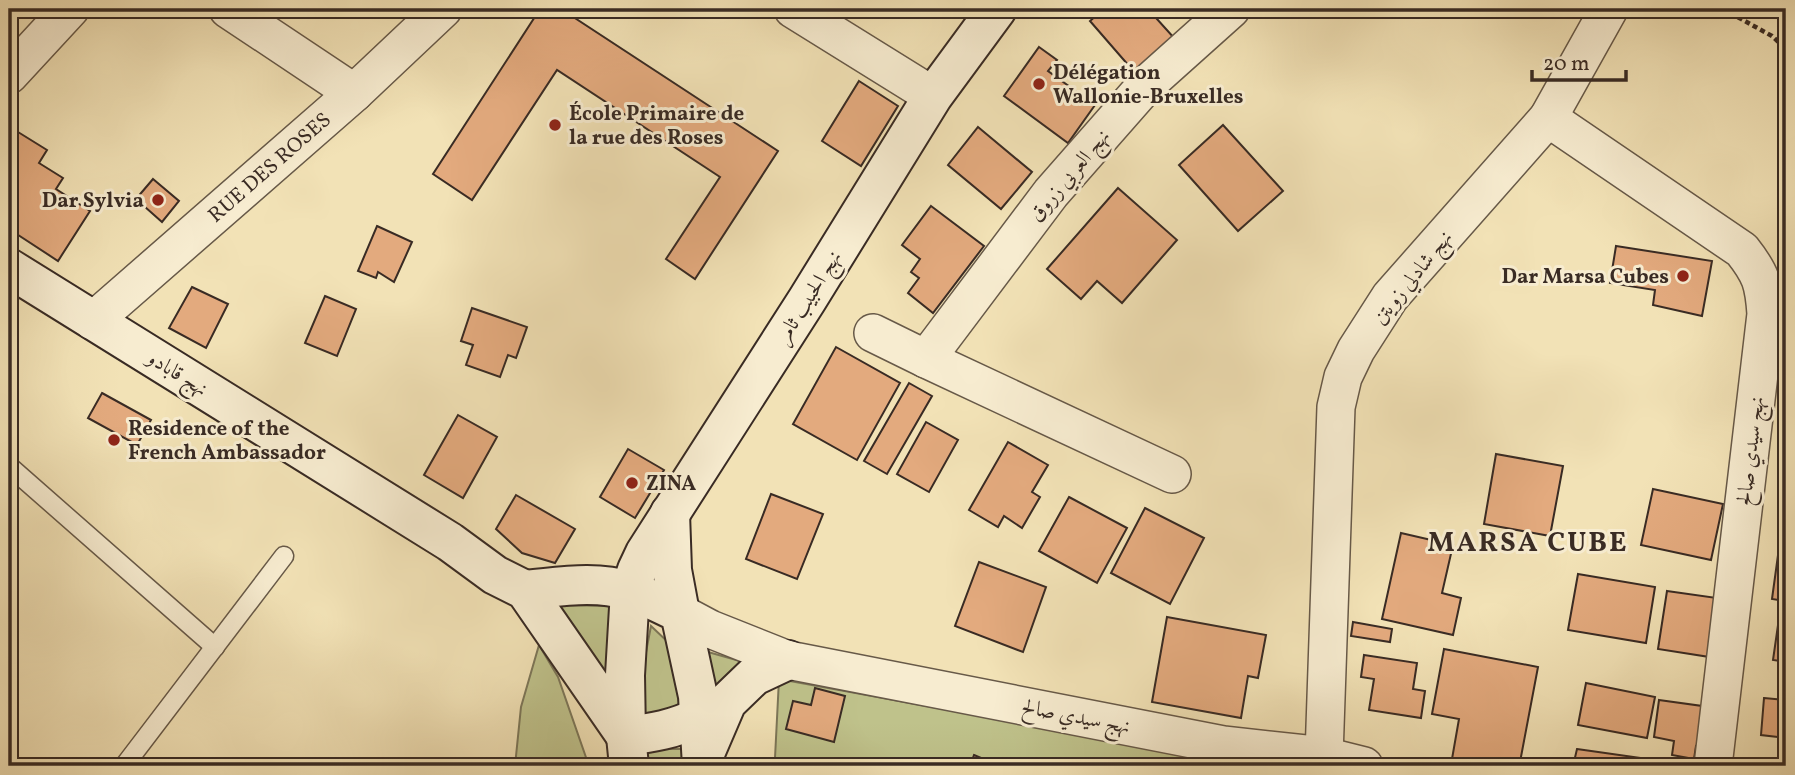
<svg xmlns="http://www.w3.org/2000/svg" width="1795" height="775" font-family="Vollkorn,Amiri,serif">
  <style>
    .green { fill: #bfc28b; stroke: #7c7658; stroke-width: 2 }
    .building { fill: #e3aa7e; stroke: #392b24; stroke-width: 2 }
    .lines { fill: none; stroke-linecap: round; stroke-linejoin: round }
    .lane-casing { stroke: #675948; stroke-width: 21 }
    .street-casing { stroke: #675948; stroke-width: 40 }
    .secondary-casing { stroke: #392b24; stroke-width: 42 }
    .path { stroke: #392b24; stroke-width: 4.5; stroke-dasharray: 5 3.5; stroke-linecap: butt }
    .lane { stroke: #f7ecd0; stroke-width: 18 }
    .street { stroke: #f7ecd0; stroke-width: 37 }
    .secondary { stroke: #f7ecd0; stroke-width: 38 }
    .poi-dot { fill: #8f2418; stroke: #f7ecd0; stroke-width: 2.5 }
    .labels { text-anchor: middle; stroke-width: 6; stroke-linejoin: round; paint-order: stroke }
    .poi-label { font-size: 21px; font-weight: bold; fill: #392b24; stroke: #f7ecd0; text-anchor: start }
    .street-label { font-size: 21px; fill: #392b24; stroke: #f7ecd0 }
    .district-label { font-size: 28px; font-weight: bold; letter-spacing: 2px; fill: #392b24; stroke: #f7ecd0 }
  </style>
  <rect width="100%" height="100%" fill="#f2e2b6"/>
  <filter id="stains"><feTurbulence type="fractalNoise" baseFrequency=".00286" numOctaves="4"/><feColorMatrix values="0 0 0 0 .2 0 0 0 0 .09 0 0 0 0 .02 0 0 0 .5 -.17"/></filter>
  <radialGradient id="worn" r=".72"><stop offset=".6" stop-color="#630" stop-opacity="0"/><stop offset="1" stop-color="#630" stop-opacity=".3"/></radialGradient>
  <g class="green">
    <path d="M557,605L617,606L608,688Z"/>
    <path d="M651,626L670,644L681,715L643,716L642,673Z"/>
    <path d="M539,645L558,677L589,766H515L521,707Z"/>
    <path d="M701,650L754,665L714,699Z"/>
    <path d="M779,679L1205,757L1261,766H773L775,758Z"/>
    <path d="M645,749H683L687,766H647Z"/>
  </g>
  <g class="building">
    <path d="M540,9H561L778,151L695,279L666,259L720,177L557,70L472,200L433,174Z"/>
    <path d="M1104,9H1148L1175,39L1136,74L1090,21Z"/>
    <path d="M1039,47L1057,60L1048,71L1095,105L1068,143L1004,96Z"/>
    <path d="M859,81L898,106L861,166L822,141Z"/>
    <path d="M1223,125L1283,191L1238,231L1179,165Z"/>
    <path d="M978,127L1032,172L1001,209L948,165Z"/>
    <path d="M18,132L47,150L39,163L63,178L56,189L90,211L58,261L9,229V146Z"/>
    <path d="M153,179L179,201L162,222L136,199Z"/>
    <path d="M1118,188L1177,240L1122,303L1097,281L1081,299L1047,269Z"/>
    <path d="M931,206L984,246L933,313L908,293L919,278L911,272L920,259L902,245Z"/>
    <path d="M377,226L412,242L394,282L378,272L376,278L358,271Z"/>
    <path d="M1616,246L1712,261L1702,316L1653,305L1655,290L1610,283Z"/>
    <path d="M192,287L228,304L206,348L169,328Z"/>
    <path d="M325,296L356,309L337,356L305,343Z"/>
    <path d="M472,308L527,327L516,358L508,355L500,377L466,365L473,345L461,341Z"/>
    <path d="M836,347L900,383L857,460L793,424Z"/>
    <path d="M909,383L932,396L887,474L864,461Z"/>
    <path d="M102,393L151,420L137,445L88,418Z"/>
    <path d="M458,415L497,437L463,498L424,475Z"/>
    <path d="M926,422L958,440L929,492L897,474Z"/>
    <path d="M1008,442L1048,465L1032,492L1040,497L1022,528L1004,516L998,527L969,510Z"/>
    <path d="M628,449L664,470L635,518L600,497Z"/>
    <path d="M1496,454L1563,466L1550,536L1484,524Z"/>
    <path d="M1653,489L1723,504L1711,560L1641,545Z"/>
    <path d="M771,494L823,514L797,579L746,559Z"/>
    <path d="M516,495L575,529L555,563L522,553L496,529Z"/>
    <path d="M1069,497L1127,528L1097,583L1039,551Z"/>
    <path d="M1786,497V601L1772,599Z"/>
    <path d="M1145,508L1204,538L1170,604L1111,573Z"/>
    <path d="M1401,533L1453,545L1442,593L1461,598L1453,635L1382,619Z"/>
    <path d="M979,562L1046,587L1023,652L955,626Z"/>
    <path d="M1578,574L1655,587L1646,643L1568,630Z"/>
    <path d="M1667,591L1724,599L1716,658L1658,649Z"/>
    <path d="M1167,617L1266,635L1258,678L1248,676L1241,718L1152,702Z"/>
    <path d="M1353,622L1392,629L1390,642L1351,636Z"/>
    <path d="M1778,625L1786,626V662L1773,660Z"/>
    <path d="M1444,649L1538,667L1520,762L1501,759L1500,766H1487L1452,759L1459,719L1432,714Z"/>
    <path d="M1364,655L1417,663L1413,689L1425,691L1421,718L1369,710L1374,679L1361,677Z"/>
    <path d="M1586,683L1655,697L1647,738L1578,725Z"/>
    <path d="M815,688L845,696L834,742L786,729L793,701L811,705Z"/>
    <path d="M1764,698L1786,700V738L1761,735Z"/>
    <path d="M1659,700L1702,706L1707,748L1696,746L1694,759L1672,755L1674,741L1654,737Z"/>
    <path d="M1577,749L1697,766H1573Z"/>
    <path d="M974,755L1000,766H970Z"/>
  </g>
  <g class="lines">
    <g class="lane-casing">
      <g id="lane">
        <path d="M9,466L215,647"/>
        <path d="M124,766L284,556"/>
      </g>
    </g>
    <g class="street-casing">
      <g id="street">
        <path d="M228,9L354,93"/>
        <path d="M793,9L933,96"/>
        <path d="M9,75L70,9"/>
        <path d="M1548,118L1742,250C1761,274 1764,284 1766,314L1713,766"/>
        <path id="s1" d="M93,321L354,93L443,9"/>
        <path d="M873,333L926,359L1172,474"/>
        <path d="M926,359L1051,193L1145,86L1231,9"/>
        <path d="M680,613L710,629L788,660L1223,745L1324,756L1364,766"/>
        <path d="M1324,756L1336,407L1343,377L1356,350L1390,297L1548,118L1609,9"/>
      </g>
    </g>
    <g class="secondary-casing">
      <g id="secondary">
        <path d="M9,268L450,542L495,575L525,590L626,736C652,733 675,729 699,717"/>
        <path d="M670,513L672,570L680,613"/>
        <path d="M525,590C559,587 596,580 629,591C647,596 664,606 680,613L698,696L702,766"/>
        <path d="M706,751L727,702L754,676L788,660"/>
        <path d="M629,766L626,736L625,675L630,591L637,570L645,553L807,300L933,96L997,9"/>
      </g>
    </g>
    <g class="path">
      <path d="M1723,9L1772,36L1786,49"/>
      <path d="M1779,245L1786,226"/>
    </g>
    <use href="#lane" class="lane"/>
    <use href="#street" class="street"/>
    <use href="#secondary" class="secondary"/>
  </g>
  <g class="poi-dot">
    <circle cx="1039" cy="84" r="7"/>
    <circle cx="555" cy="125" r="7"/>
    <circle cx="158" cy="200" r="7"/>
    <circle cx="1683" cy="276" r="7"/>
    <circle cx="114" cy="440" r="7"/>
    <circle cx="632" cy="483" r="7"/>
  </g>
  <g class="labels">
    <g class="poi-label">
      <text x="1053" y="79">Délégation<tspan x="1053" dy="24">Wallonie-Bruxelles</tspan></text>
      <text x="569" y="120">École Primaire de<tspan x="569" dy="24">la rue des Roses</tspan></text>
      <text x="144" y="207" text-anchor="end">Dar Sylvia</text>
      <text x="1669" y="283" text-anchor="end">Dar Marsa Cubes</text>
      <text x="128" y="435">Residence of the<tspan x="128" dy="24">French Ambassador</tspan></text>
      <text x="646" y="490">ZINA</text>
    </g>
    <g class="street-label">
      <text dy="7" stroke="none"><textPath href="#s1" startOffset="234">RUE DES ROSES</textPath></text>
      <text transform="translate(1069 175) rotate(-50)" y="7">نهج العربي زروق</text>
      <text transform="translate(1412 277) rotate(-51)" y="7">نهج شادلي زويتن</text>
      <text transform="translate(808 297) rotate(-58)" y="7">نهج الحبيب ثامر</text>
      <text transform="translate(178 373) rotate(32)" y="7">نهج قابادو</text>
      <text transform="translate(1750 451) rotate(-83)" y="7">نهج سيدي صالح</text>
      <text transform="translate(1076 716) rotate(11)" y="7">نهج سيدي صالح</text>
    </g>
    <g class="district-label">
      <text x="1528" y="551">MARSA CUBE</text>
    </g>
  </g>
  <rect width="1795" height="775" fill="none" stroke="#f2e2b6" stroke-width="35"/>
  <rect x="10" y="10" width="1774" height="754" fill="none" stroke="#392b24" stroke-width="3.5"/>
  <rect x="18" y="18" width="1760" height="740" fill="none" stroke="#392b24" stroke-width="2"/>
  <path d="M1532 70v10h94v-10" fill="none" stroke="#392b24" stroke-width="3.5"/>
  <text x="1543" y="70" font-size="21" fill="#392b24" stroke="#f7ecd0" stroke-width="5" paint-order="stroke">20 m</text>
  <rect width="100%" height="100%" filter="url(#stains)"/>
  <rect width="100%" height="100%" fill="url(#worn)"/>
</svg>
